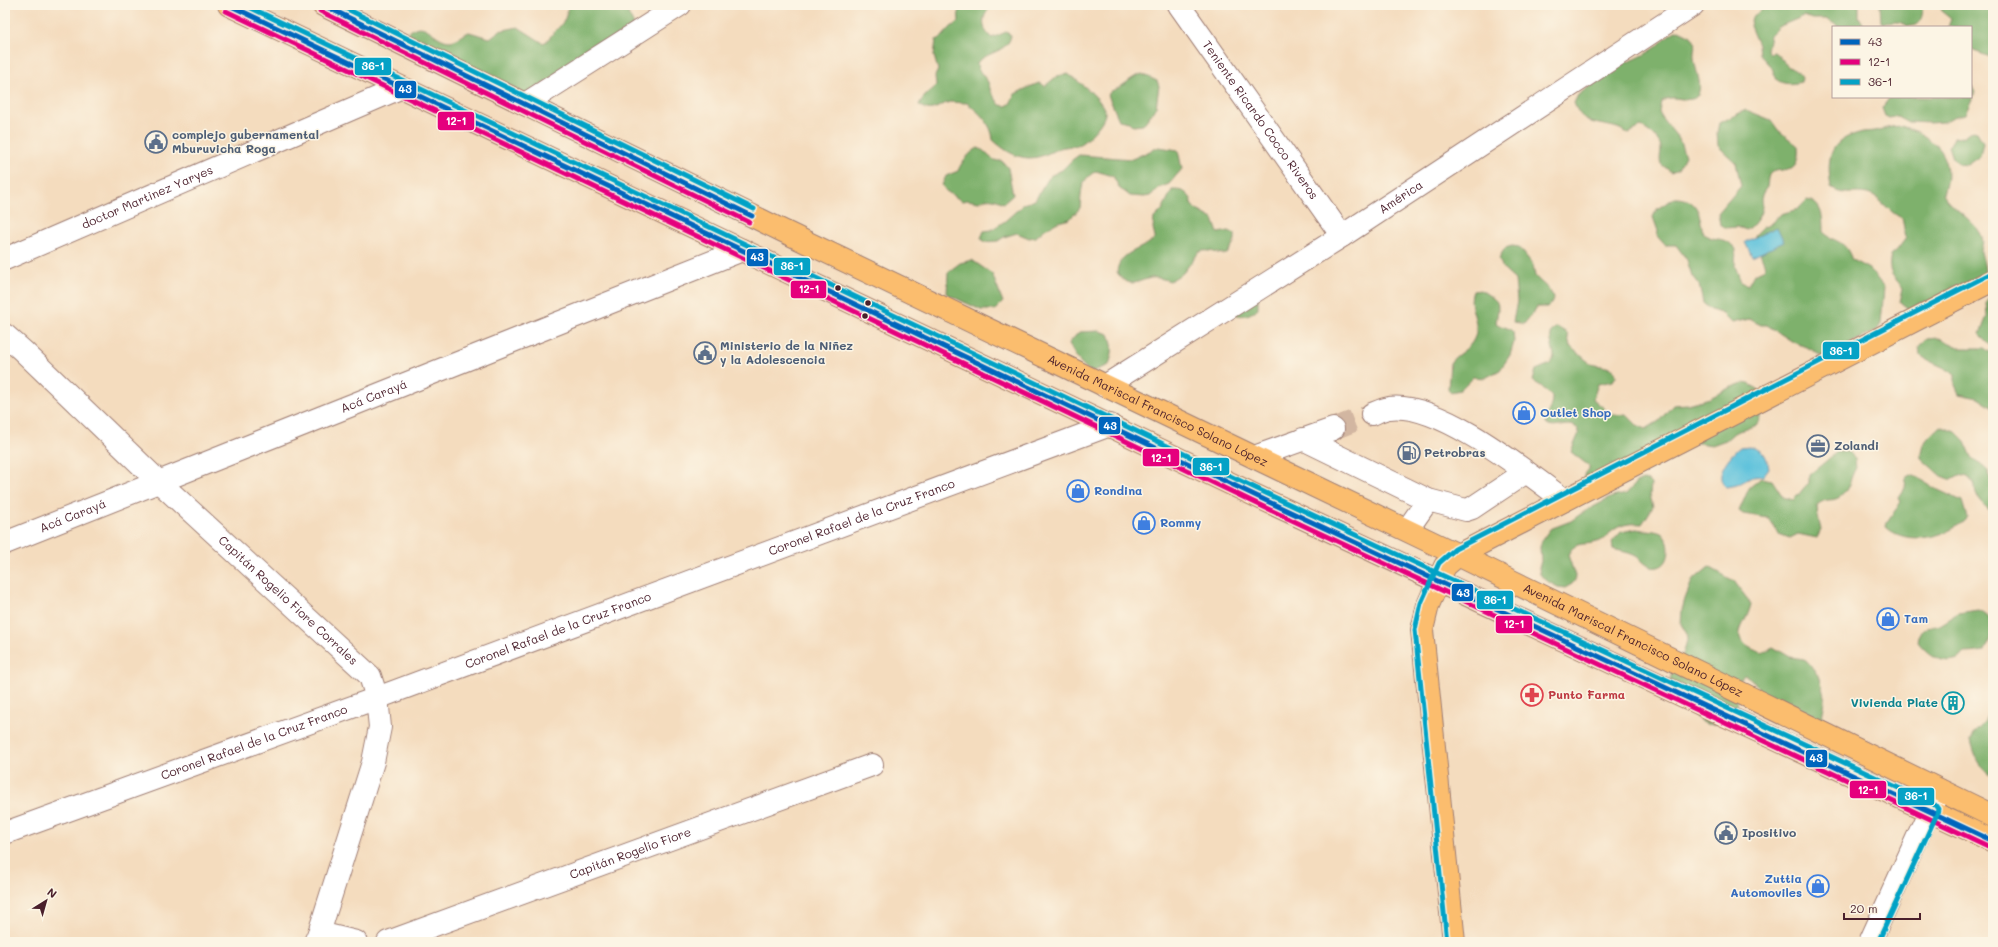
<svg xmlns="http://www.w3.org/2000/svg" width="1998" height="947" font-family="Mali,sans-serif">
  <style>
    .forest { fill: #7eb16c; stroke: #64684c }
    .water { fill: #5ec2dc; stroke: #547084 }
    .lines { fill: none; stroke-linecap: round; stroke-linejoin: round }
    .minor-tunnel { stroke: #d2b6a1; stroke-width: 22; stroke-dasharray: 22 11; stroke-linecap: butt }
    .minor-casing { stroke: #9f7e74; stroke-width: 24 }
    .major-casing { stroke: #9f7e74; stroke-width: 24 }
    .highway-casing { stroke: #9f7e74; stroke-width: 24 }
    .minor { stroke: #fff; stroke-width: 22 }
    .major { stroke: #fbbd6e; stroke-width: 22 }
    .highway { stroke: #fbbd6e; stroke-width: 22 }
    .bus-1-casing { stroke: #fcf5e5; stroke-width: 8 }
    .bus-2-casing { stroke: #fcf5e5; stroke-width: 8 }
    .bus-3-casing { stroke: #fcf5e5; stroke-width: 8 }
    .bus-1 { stroke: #0065bd; stroke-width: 5 }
    .bus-2 { stroke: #e5007d; stroke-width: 5 }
    .bus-3 { stroke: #04a2c6; stroke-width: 5 }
    .bus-dot { fill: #4a1f2b; stroke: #fcf5e5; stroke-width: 1.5 }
    .labels { text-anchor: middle; stroke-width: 3; stroke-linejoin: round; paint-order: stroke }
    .street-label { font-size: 12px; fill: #4a1f2b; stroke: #fcf5e5 }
    .service-label { font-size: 12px; font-weight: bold; fill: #4e5e75; stroke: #fcf5e5; text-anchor: start }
    .shop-label { font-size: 12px; font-weight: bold; fill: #366cbe; stroke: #fcf5e5; text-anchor: start }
    .health-label { font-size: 12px; font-weight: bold; fill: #be3a42; stroke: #fcf5e5; text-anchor: start }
    .culture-label { font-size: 12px; font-weight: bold; fill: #0d838f; stroke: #fcf5e5; text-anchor: end }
    .line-badge { stroke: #fcf5e5; stroke-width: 1.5 }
    .badge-label { font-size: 11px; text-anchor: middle; font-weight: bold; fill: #fff }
  </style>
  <rect width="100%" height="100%" fill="#fcf5e5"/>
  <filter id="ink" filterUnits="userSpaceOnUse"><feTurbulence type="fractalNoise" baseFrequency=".025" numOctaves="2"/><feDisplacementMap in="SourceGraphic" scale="8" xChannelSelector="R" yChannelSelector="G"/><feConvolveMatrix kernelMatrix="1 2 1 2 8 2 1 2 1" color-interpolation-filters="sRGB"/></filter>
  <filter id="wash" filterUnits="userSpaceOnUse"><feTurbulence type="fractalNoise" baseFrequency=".012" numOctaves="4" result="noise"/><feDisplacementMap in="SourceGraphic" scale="16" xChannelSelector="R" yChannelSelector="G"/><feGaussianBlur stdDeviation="0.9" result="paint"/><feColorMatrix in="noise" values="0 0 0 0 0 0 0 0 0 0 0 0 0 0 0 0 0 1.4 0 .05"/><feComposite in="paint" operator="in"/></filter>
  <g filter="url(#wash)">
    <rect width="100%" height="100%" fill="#f4dcbe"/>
    <g class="forest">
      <path d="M568,5H624L634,25L526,95L405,37C423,13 432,40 449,41C456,41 462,35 469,32L490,38L499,31L518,27L543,43C549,41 550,36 554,32C563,24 567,18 568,5Z"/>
      <path d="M958,5H994C981,13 980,29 992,38L1006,32L1011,35C1009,52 986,52 977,63L978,69L988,82L991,92L1000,105L1006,106L1010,104L1015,94C1019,92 1037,83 1040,83L1045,86L1057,76L1068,74C1078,81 1104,100 1105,113C1105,122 1087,140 1080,144C1074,147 1063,146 1057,149C1047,154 1040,158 1028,158C1014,157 1003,149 993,140C992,124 979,112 967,103C961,103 955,102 950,102C938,105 932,115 919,105C922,97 930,92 936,86L935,76L938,70L934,56L936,40L941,38L951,27L959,22Z"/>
      <path d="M1769,5H1859V17L1865,27H1840L1826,19H1812L1804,16L1778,27L1770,35L1767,50L1770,53L1774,52C1780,56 1783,63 1789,67C1794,70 1798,71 1802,78L1801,82C1793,84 1784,85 1777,80L1772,68L1759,54L1758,45L1750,26L1752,17Z"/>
      <path d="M1880,5H1922C1924,14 1921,27 1909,26C1905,25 1901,22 1897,22C1891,22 1887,24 1881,22Z"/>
      <path d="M1942,5H1993V58L1971,50V27H1948L1951,19L1941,11Z"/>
      <path d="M1679,30L1691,36L1696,44C1688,62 1706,82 1697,96C1692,103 1677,97 1670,98C1667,98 1664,100 1661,102L1659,112L1661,117L1679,139L1685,156L1678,169L1671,172L1661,164C1659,158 1661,154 1661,148C1660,139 1648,130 1641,127L1629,133C1624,132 1620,128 1614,127C1595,122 1583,126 1574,103L1578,95L1620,64C1631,62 1642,56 1652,50C1661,45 1667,33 1679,30Z"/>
      <path d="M1142,74L1157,81L1159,86L1156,107L1143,125L1133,126L1129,122L1119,120L1108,95L1111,91C1123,88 1130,77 1142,74Z"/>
      <path d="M1971,84L1975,93L1965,114L1953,117L1944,122L1929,123L1909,122L1898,116L1889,118L1885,116L1882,108L1890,97H1971Z"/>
      <path d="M1746,110L1771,120L1778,130L1798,146C1801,181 1775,164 1769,175C1767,179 1768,184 1767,187C1765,190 1763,192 1762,195C1760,200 1762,203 1762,207C1761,216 1754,225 1747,230L1737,227L1725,228L1720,225L1718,213L1741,186L1736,163L1718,146L1717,133L1719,123Z"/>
      <path d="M1901,126C1935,136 1956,158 1943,194C1951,208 1978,223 1982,237C1984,243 1981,247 1981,252C1983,260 1985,266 1985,274L1911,311L1900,302L1903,288C1893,275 1887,274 1891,255L1897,250L1906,238L1902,218C1890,213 1884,202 1873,196C1859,189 1844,198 1831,188C1827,161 1827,141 1859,133C1864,131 1869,132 1874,131C1884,129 1891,126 1901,126Z"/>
      <path d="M1973,131L1977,132L1983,142L1980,156L1967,165L1959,164L1953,158L1949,146L1954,138L1963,137L1969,132Z"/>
      <path d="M1159,147L1178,150L1182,169L1169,184L1159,188L1150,196L1144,197L1130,196L1125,192L1120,189L1113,176L1096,171C1079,181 1082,191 1080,208L1070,219L1058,222L1045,229L1036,237L1029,238L1017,233L1004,237L998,241L984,242L981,238L984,231L991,230L1005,221L1024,204L1035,200L1050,176L1062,170L1072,160L1079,155L1132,159Z"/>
      <path d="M978,148C988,151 989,162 1002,161L1008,168L1013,195L1004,203C995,199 988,196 979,202L967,200L962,201L946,191L942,185L946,176L958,171C961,162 970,152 978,148Z"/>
      <path d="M1172,190C1182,190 1186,191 1191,199V204L1195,209L1213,219L1218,233L1229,231L1235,234V241L1227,254C1217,255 1210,248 1199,252L1183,273L1170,281C1163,279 1158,277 1151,278C1137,281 1128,290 1117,272C1119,250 1143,251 1155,238L1153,228L1154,218L1162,210Z"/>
      <path d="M1674,198C1699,197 1700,216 1703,234C1716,242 1723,235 1736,249L1735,266L1741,282L1748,285L1754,274L1765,269C1764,256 1755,249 1755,235L1763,227L1768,226L1781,214L1798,209L1807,200C1823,203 1823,219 1823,232C1838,245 1844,238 1852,260L1869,269L1884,287L1881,324L1877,330L1822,357L1811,349L1793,342L1767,325H1761L1749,319L1732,323L1723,314L1711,310L1703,303L1699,285L1692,276L1687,260L1676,245H1665L1657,236L1658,231L1653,217L1657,209Z"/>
      <path d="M1512,246L1519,247L1533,265L1535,276C1542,285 1562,295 1548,307H1537L1524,324L1513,322L1517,301L1515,280L1503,269L1499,258L1505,248Z"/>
      <path d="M972,260L992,274L1003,302L995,310H981L947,294L948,272L960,263Z"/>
      <path d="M1481,290C1499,303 1500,298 1496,323C1502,328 1508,326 1513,332L1514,342L1510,355L1500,370L1485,378L1473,377L1460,390L1451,392L1448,390L1450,363C1456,354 1469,350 1474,339C1482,320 1466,309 1473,291Z"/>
      <path d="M1993,293V347L1980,334L1987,316L1986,301Z"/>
      <path d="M1258,296V308C1252,314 1244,318 1235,314Z"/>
      <path d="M1557,327L1567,333L1570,346L1574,350L1591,364L1611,368L1615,371L1616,376L1613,381L1598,384L1593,399L1605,409L1607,413L1617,415L1626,414L1637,425L1646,429L1659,421L1673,405L1688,404L1710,398L1729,388L1743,383L1749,384L1758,389L1762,399L1763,412L1757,424L1734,433L1726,440L1712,445L1686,441L1585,479V475L1589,470V466L1571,452L1579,433L1578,429C1568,419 1555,432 1546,424C1546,413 1552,409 1552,397L1541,386L1533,381L1536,370L1550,364L1554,357C1554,348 1545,333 1557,327Z"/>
      <path d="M1099,331L1109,334C1114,346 1113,352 1109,365L1091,372C1081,365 1073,354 1069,343L1079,332Z"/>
      <path d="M1939,338L1961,348H1984L1993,354V408L1978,398L1959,394L1955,385V375C1944,365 1931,364 1920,355L1919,346L1927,339Z"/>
      <path d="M1940,426L1956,432L1965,441L1972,457L1988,471L1993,483V513C1984,505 1974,499 1975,485L1968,477L1959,475L1950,480L1942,477L1921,458C1920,443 1930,436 1940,426Z"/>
      <path d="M1837,452H1848L1855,459L1856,468C1849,478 1850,492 1838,498C1830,502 1827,497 1817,505L1818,517L1821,530L1817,538L1798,534L1790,538L1779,534L1768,518L1743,514L1739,511L1749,488L1761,478L1772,480L1783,497L1793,500C1800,495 1802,488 1809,483V475Z"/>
      <path d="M1911,475L1919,478L1934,488L1962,501L1967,518C1949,537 1907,547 1886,527C1887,517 1897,511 1901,501L1899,497L1905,488L1906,478Z"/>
      <path d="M1643,480L1648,481L1651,484L1650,495L1653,507L1642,524C1629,523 1620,524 1610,533C1606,536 1603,541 1597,542C1585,546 1575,540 1568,555L1576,579L1572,584L1565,588L1558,587L1545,580L1540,574L1539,568L1541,561L1540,547L1542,540L1550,529L1571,521L1582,513L1612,497L1626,494L1636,483Z"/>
      <path d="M1636,529C1643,530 1655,530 1661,533C1672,539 1672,564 1658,567C1647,570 1643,559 1634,555C1628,552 1619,551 1613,549L1612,542L1621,532Z"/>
      <path d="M1709,567L1734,581L1751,604C1746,628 1723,639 1762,653L1773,647L1790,657L1804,659L1817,673L1820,678L1825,701L1821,722L1760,695C1758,687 1752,677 1744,675L1738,682L1737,713C1730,717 1722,723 1715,724C1696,729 1679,695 1670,682L1671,676L1684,652L1688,636L1681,624L1682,610L1685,599L1692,581Z"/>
      <path d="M1978,610C1998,619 1996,635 1984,651C1980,652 1966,653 1965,653C1963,654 1962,657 1960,658C1943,666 1928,655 1918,642L1919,636L1923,629L1939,625L1958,613Z"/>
      <path d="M1993,703V776C1980,770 1974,753 1971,740C1975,730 1978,730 1983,724C1988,717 1986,709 1993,703Z"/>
    </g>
    <g class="water">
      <path d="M1777,227L1784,242L1752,257L1745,242Z"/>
      <path d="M1750,446C1762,448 1767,455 1769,468L1763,476L1752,477L1737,485L1726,487C1712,476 1730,455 1740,447Z"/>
    </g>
  </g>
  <g filter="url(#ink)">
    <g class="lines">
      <path class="minor-tunnel" d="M1333,429L1372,414"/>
      <g class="minor-casing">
        <g id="minor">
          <path id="s1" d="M1179,5L1342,236"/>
          <path d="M525,104L680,5"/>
          <path id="s2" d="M5,259L400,88"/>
          <path id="s3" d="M5,335L23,351L158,481L370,676L377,698L380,727L373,762L319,933L315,942"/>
          <path id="s4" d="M1105,386L1342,236L1693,5"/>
          <path d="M1372,414C1377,412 1383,409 1389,408C1439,401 1525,471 1564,500"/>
          <path d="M1303,439L1428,500L1466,510L1472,508L1526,472"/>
          <path d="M1254,457L1333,429"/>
          <path d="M1407,530L1428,500"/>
          <path id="s5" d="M5,543L742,250"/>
          <path id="s6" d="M5,833L377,698L1110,425"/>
          <path d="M319,933L356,942"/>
          <path id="s7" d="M388,942L872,765"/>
          <path d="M1870,942L1939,790"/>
        </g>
      </g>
      <g class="major-casing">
        <path id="major" d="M1454,942L1422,630L1428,605L1445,566L1458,555L1993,280"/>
      </g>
      <g class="highway-casing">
        <g id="highway">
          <path d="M229,5L1269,502L1993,841"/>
          <path id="s8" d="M323,5L781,230L1458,555L1993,816"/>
        </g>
      </g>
      <use href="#minor" class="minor"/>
      <use href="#major" class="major"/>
      <use href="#highway" class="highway"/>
      <g class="bus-1-casing">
        <g id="bus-1">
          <path d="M229,5L1269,502L1993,841"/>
          <path d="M323,5L752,216"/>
        </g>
      </g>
      <g class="bus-2-casing">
        <g id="bus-2">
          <path d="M226,11L1266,508L1990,847"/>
          <path d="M320,11L749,222"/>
        </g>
      </g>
      <g class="bus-3-casing">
        <g id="bus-3">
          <path d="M245,5L1272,496L1935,805L1938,809L1937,814L1878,942"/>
          <path d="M339,5L754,209"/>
          <path d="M1447,942L1415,630L1421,603L1439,563L1455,549L1990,274"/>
        </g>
      </g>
      <use href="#bus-1" class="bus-1"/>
      <use href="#bus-2" class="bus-2"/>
      <use href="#bus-3" class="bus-3"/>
    </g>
  </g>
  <defs>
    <g id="civic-ring" transform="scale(1.15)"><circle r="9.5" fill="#fcf5e5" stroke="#5c6f8a" stroke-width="1.5"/><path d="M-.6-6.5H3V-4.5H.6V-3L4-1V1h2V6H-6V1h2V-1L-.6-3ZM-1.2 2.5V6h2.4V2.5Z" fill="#5c6f8a"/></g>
    <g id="shop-ring" transform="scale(1.15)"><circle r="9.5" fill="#fcf5e5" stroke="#3f7fe0" stroke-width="1.5"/><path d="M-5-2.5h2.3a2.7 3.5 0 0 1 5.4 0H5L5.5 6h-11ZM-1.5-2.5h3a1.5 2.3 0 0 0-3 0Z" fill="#3f7fe0"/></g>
    <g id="office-ring" transform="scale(1.15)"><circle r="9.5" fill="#fcf5e5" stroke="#5c6f8a" stroke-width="1.5"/><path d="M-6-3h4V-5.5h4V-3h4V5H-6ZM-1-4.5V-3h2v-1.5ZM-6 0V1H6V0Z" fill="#5c6f8a"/></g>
    <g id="fuel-ring" transform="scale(1.15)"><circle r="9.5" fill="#fcf5e5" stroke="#5c6f8a" stroke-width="1.5"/><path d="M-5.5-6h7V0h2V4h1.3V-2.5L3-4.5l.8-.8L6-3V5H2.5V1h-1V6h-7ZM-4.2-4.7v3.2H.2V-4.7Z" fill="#5c6f8a"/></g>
    <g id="pharmacy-ring" transform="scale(1.15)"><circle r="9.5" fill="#fcf5e5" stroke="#e0444e" stroke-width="1.5"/><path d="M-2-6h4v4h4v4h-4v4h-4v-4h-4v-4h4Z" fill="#e0444e"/></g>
    <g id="building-ring" transform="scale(1.15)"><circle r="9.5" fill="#fcf5e5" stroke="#0f9aa8" stroke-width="1.5"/><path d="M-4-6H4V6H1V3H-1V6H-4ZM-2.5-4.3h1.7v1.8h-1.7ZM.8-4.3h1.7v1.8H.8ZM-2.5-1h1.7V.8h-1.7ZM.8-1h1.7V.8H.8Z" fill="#0f9aa8"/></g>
  </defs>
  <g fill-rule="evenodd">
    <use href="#civic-ring" x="156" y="142"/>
    <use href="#civic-ring" x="705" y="353"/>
    <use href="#shop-ring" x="1524" y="413"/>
    <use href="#office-ring" x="1818" y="446"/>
    <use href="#fuel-ring" x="1409" y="453"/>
    <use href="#shop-ring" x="1078" y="491"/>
    <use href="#shop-ring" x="1144" y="523"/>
    <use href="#shop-ring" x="1888" y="619"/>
    <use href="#pharmacy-ring" x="1532" y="695"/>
    <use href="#building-ring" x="1953" y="703"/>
    <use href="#civic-ring" x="1726" y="833"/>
    <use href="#shop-ring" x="1818" y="886"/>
  </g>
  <g class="bus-dot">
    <circle cx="838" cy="288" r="3.5"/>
    <circle cx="868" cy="303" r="3.5"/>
    <circle cx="865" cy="316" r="3.5"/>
  </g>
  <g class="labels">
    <g class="street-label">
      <text dy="4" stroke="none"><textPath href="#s1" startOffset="141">Teniente Ricardo Cocco Riveros</textPath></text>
      <text dy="4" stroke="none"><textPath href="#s2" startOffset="155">doctor Martinez Yaryes</textPath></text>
      <text dy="4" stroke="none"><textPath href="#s4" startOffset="351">América</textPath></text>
      <text dy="4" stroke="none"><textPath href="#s5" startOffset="397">Acá Carayá</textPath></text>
      <text dy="4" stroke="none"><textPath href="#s8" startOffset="928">Avenida Mariscal Francisco Solano López</textPath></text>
      <text dy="4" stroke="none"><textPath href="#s5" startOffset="73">Acá Carayá</textPath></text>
      <text dy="4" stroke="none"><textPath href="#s6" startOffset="913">Coronel Rafael de la Cruz Franco</textPath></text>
      <text dy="4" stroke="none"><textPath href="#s3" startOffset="388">Capitán Rogelio Fiore Corrales</textPath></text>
      <text dy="4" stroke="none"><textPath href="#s6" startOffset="589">Coronel Rafael de la Cruz Franco</textPath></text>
      <text dy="4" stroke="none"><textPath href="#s8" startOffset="1456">Avenida Mariscal Francisco Solano López</textPath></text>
      <text dy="4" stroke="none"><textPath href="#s6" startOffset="265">Coronel Rafael de la Cruz Franco</textPath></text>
      <text dy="4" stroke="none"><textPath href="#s7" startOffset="258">Capitán Rogelio Fiore</textPath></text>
    </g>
    <g class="service-label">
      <text x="172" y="139">complejo gubernamental<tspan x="172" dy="14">Mburuvicha Roga</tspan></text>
      <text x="720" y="350">Ministerio de la Niñez<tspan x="720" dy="14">y la Adolescencia</tspan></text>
      <text x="1834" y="450">Zolandi</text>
      <text x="1424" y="457">Petrobras</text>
      <text x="1742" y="837">Ipositivo</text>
    </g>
    <g class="shop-label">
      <text x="1540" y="417">Outlet Shop</text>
      <text x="1094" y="495">Rondina</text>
      <text x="1160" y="527">Rommy</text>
      <text x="1904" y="623">Tam</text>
      <text x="1802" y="883" text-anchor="end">Zuttia<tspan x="1802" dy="14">Automoviles</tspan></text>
    </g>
    <g class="health-label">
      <text x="1548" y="699">Punto Farma</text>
    </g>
    <g class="culture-label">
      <text x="1938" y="707">Vivienda Plate</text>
    </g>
  </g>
  <g class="line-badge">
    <rect x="354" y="57" width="38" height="19" rx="4" fill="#04a2c6"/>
    <rect x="394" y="80" width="23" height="19" rx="4" fill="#0065bd"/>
    <rect x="437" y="111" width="38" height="20" rx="4" fill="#e5007d"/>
    <rect x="746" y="248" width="23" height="19" rx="4" fill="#0065bd"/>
    <rect x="773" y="257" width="38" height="19" rx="4" fill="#04a2c6"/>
    <rect x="790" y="280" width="37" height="19" rx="4" fill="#e5007d"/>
    <rect x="1822" y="341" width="38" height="19" rx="4" fill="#04a2c6"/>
    <rect x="1098" y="416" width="23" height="19" rx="4" fill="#0065bd"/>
    <rect x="1142" y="448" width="38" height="19" rx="4" fill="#e5007d"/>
    <rect x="1192" y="457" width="38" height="19" rx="4" fill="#04a2c6"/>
    <rect x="1451" y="583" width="23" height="19" rx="4" fill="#0065bd"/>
    <rect x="1476" y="590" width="38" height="20" rx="4" fill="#04a2c6"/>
    <rect x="1495" y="615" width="38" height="19" rx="4" fill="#e5007d"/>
    <rect x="1805" y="749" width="23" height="19" rx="4" fill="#0065bd"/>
    <rect x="1849" y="780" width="38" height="19" rx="4" fill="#e5007d"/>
    <rect x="1897" y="787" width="38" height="19" rx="4" fill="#04a2c6"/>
  </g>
  <g class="badge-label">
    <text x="373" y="70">36-1</text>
    <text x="405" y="93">43</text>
    <text x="456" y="125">12-1</text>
    <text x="757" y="261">43</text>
    <text x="792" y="270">36-1</text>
    <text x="809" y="293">12-1</text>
    <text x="1841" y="355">36-1</text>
    <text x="1110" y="430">43</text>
    <text x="1161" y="462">12-1</text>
    <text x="1211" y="471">36-1</text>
    <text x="1463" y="597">43</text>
    <text x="1495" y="604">36-1</text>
    <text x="1514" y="628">12-1</text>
    <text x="1816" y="762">43</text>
    <text x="1868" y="794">12-1</text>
    <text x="1916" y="800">36-1</text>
  </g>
  <rect width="1998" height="947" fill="none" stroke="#fcf5e5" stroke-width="20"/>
  <rect x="1832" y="26" width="140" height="72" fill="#fcf5e5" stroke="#b59f9b"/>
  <rect x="1840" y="39" width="20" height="6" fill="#0065bd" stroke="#b59f9b"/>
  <text x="1868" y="46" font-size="12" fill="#4a1f2b">43</text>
  <rect x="1840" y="59" width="20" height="6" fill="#e5007d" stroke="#b59f9b"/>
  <text x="1868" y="66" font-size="12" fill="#4a1f2b">12-1</text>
  <rect x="1840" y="79" width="20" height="6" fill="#04a2c6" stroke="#b59f9b"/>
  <text x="1868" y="86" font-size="12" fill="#4a1f2b">36-1</text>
  <g transform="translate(46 901) rotate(37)" stroke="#fcf5e5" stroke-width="3" paint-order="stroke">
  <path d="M0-3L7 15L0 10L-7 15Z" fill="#4a1f2b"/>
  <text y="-6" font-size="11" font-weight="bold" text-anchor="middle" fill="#4a1f2b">N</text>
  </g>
  <path d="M1844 913v6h76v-6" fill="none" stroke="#4a1f2b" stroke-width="2"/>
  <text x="1850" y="913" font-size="12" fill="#4a1f2b" stroke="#fcf5e5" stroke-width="3" paint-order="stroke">20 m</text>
</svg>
